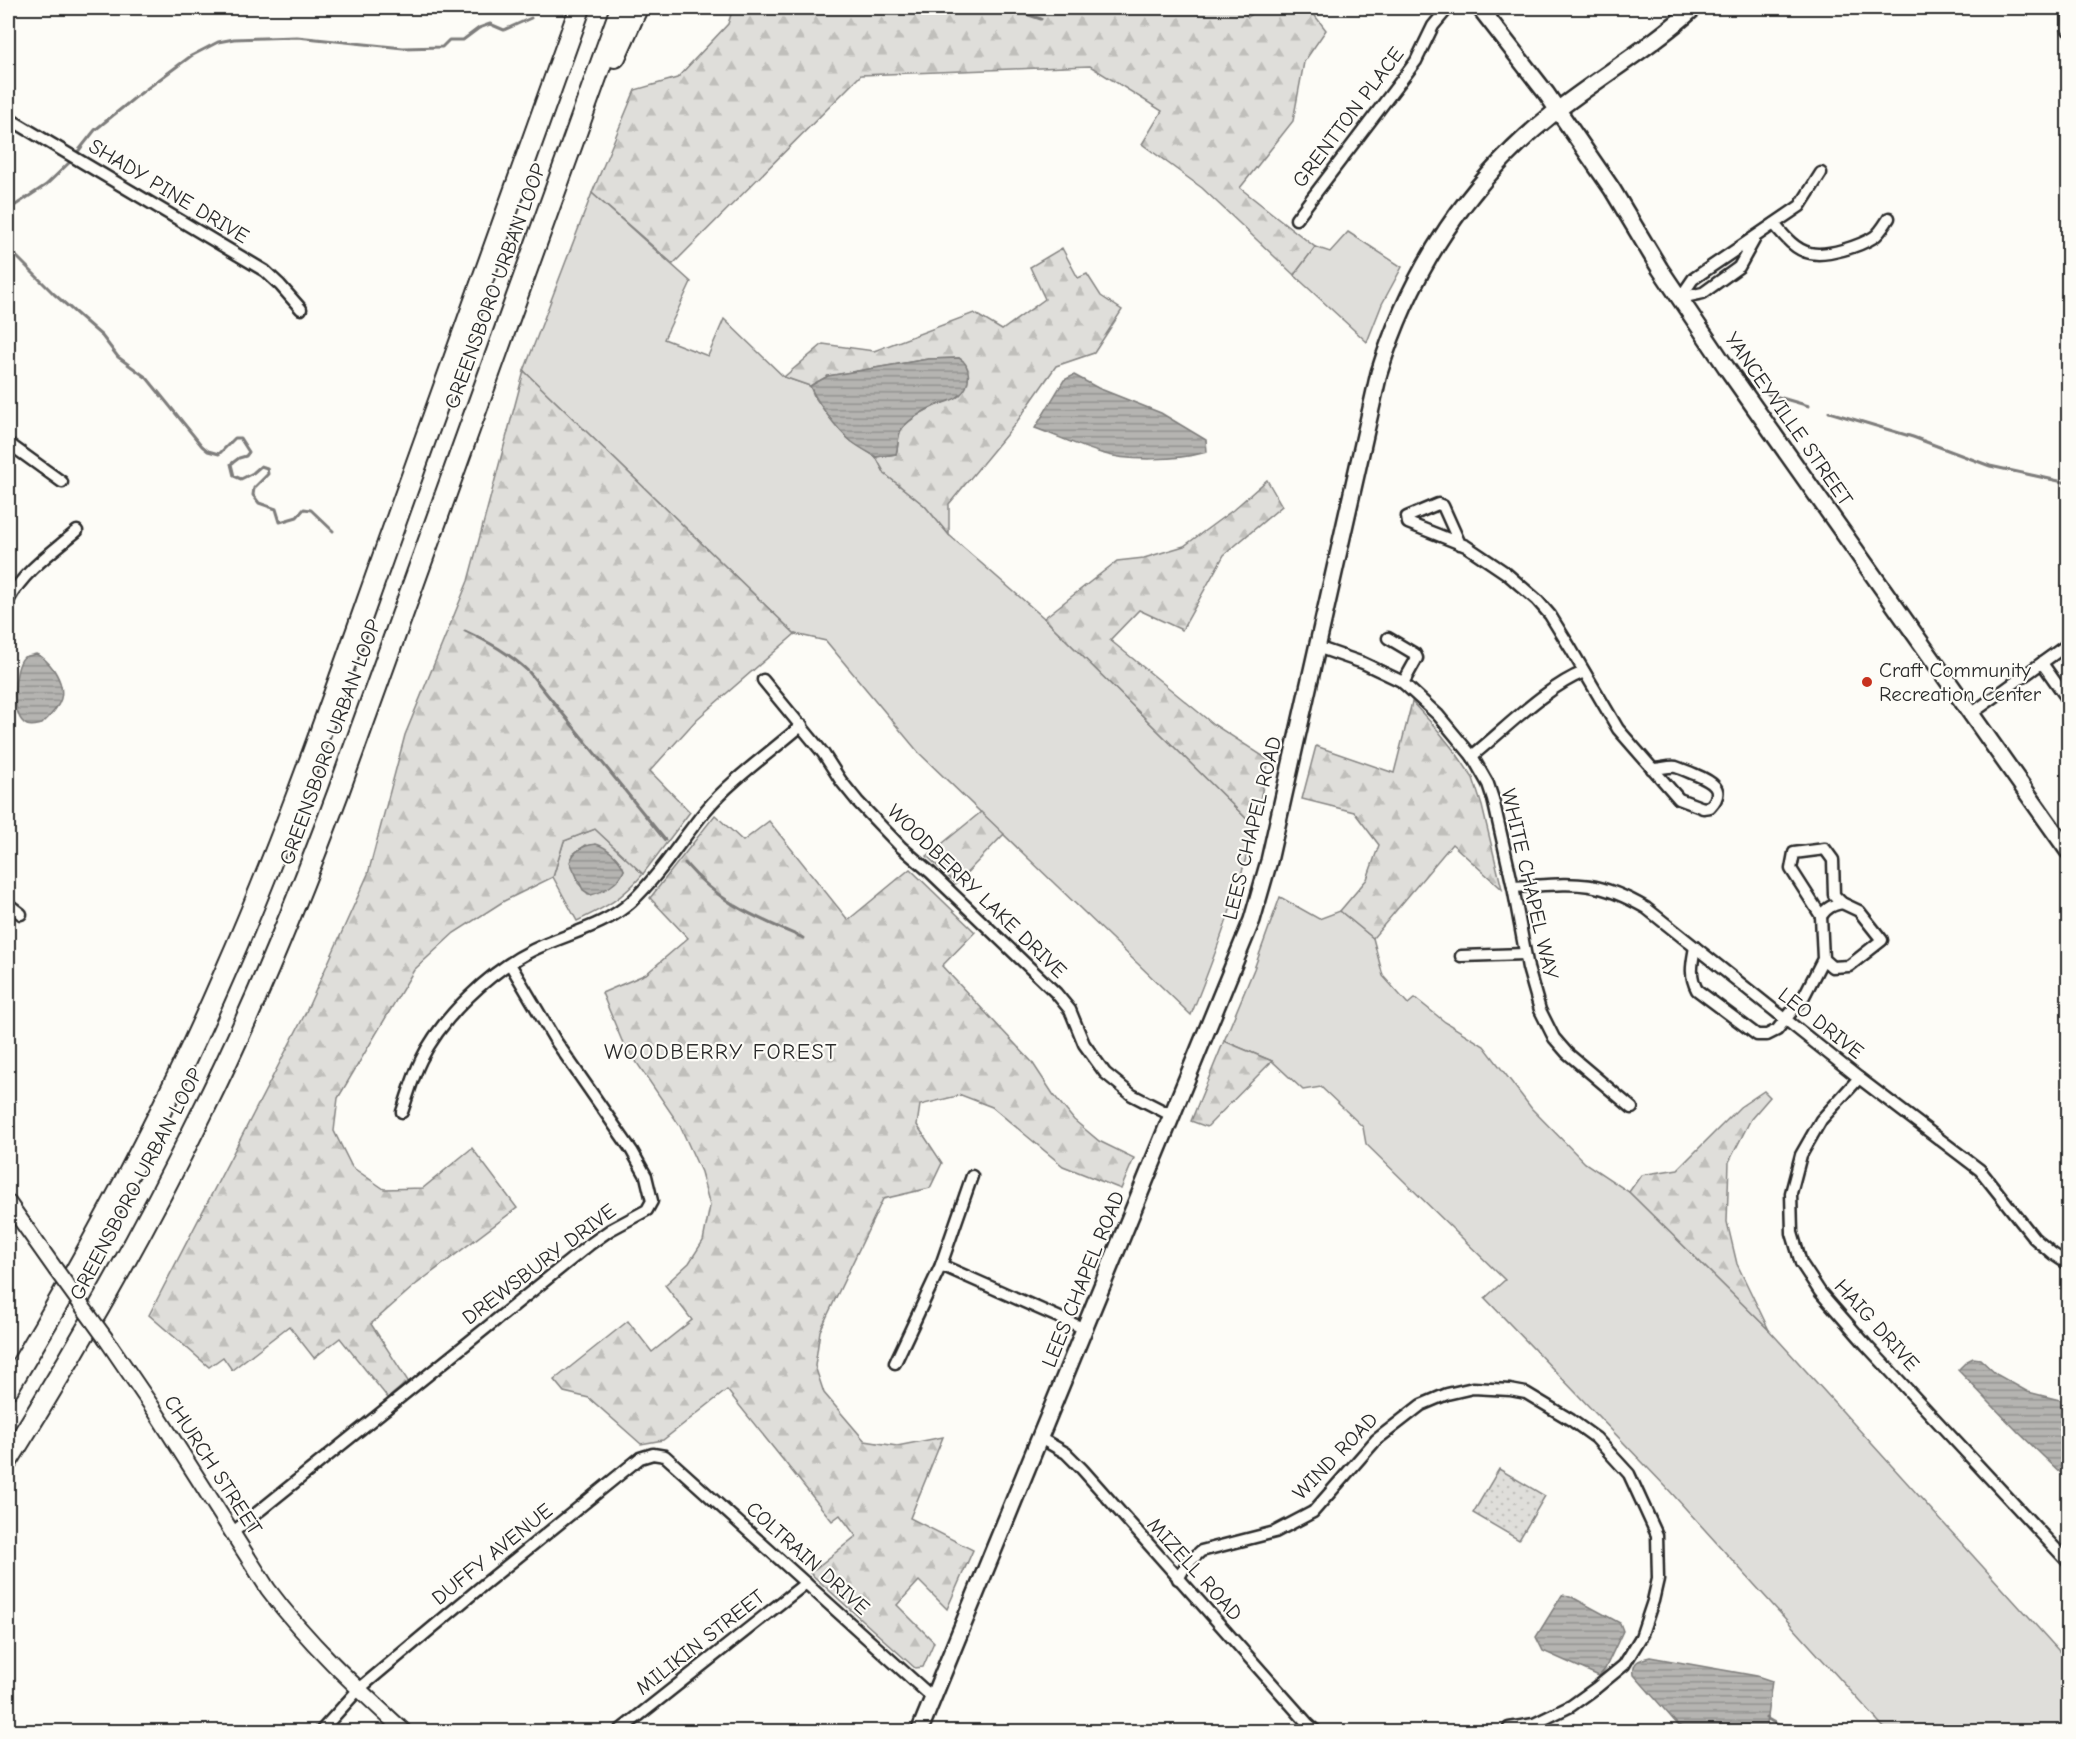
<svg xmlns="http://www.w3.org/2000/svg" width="2076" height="1739" font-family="'Comic Neue',sans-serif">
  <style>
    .grass { fill: #dfdeda; stroke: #858482; stroke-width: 1.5; fill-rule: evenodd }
    .forest { fill: url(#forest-firs); stroke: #858482; stroke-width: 1.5 }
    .park { fill: url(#park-dots); stroke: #858482; stroke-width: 1.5 }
    .water { fill: url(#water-rules); stroke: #7e7d7b; stroke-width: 1.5 }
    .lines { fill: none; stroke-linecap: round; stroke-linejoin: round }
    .stream { stroke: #7e7d7b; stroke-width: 3 }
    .minor-casing { stroke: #2b2b2b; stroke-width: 15 }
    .tertiary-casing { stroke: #2b2b2b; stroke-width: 18 }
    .secondary-casing { stroke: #2b2b2b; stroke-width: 20 }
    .motorway-casing { stroke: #2b2b2b; stroke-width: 24 }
    .minor { stroke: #fdfcf7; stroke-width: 10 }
    .tertiary { stroke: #fdfcf7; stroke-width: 14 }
    .secondary { stroke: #fdfcf7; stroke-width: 15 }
    .motorway { stroke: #fdfcf7; stroke-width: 20 }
    .tertiary-bridge-casing { stroke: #2b2b2b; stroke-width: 18; stroke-linecap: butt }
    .tertiary-bridge { stroke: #fdfcf7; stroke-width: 14 }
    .poi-dot { fill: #c8321e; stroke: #fdfcf7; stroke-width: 2 }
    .labels { text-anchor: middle; stroke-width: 4.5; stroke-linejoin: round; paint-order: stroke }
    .street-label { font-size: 21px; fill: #2b2b2b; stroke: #fdfcf7 }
    .poi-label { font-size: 21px; fill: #2b2b2b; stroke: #fdfcf7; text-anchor: start }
    .neighbourhood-label { font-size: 22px; letter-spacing: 1.5px; fill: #2b2b2b; stroke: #fdfcf7 }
  </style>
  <defs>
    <pattern id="forest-firs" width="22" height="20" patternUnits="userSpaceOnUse" patternTransform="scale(1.5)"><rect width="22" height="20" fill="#dfdeda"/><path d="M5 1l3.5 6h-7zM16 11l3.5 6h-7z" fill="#c0bfbb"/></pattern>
    <pattern id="park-dots" width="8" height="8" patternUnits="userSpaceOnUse" patternTransform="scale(1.5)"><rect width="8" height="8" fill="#dfdeda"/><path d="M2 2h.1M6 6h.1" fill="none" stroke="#c0bfbb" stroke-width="1.8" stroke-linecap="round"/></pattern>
    <pattern id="water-rules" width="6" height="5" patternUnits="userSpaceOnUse" patternTransform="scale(1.5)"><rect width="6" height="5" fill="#b5b4b1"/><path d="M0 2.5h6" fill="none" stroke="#939390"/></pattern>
  </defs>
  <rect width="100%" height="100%" fill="#fdfcf7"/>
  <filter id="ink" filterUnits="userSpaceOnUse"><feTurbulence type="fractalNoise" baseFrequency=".0167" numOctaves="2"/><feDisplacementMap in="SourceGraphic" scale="12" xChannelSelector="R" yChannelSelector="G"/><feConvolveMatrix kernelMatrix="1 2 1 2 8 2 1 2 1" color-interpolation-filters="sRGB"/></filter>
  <g filter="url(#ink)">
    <g class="grass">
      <path d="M592,193L691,282L664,339L708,356L724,319L784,377L810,386L814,396L827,414L851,441L876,457L885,474L925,506L949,535L1044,618L1254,826C1239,891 1216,953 1191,1015L919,753L826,641L795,634L524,371Z"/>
      <path d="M1348,232L1402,267L1382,304L1367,342L1294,275L1315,247L1330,252Z"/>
      <path d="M595,829L643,874C622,899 606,907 577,921L553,877L564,841ZM586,845L622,865L624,870C616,885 603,889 588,894L578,883L573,854Z"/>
      <path d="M1280,897L1319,919L1340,911L1373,938L1383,976L1408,1004L1415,998L1445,1022L1484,1046L1532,1109L1585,1163L1629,1192L1769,1330L2068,1661V1731H1887L1667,1488L1485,1298L1505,1280L1366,1144L1363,1127L1321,1087L1303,1090L1272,1061L1224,1041L1254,969Z"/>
    </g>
    <g class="forest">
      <path d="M733,8H1240L1248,17L1261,8H1309L1326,30L1304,62L1293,121L1240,188L1315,247L1294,275L1202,188L1142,144L1162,111L1090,66L861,75L673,264L592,193L635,90L677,78L728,24Z"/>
      <path d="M1062,248L1078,278L1087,274L1101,296L1122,310L1094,353L1056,366L1016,423L949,504V535L925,506L885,474L876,457L896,454C899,446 897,436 901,430C910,415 943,402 959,396L963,361L959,358L928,359L828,376L810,386L784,377L823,344L874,351L974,313L1002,330L1045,299L1030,267Z"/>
      <path d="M524,371L795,634L697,719L650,771L690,812L643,874L595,829L564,841L553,877L504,901L454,933L414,970L338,1098L334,1131L352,1167L384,1189L423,1188L472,1148L517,1208L414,1286L371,1324L408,1381L388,1398L340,1338L314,1358L289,1326L232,1370L223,1357L209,1367L149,1315L305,1014L368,874L405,735L468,581Z"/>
      <path d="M1267,480L1282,506L1224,555L1182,630L1139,610L1110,640L1213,724L1269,760L1254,826L1044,618L1117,561L1144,558L1184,546L1233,510Z"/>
      <path d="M1412,702L1436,728L1456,753L1473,778L1482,806L1502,889L1452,844L1373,938L1340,911L1367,879L1379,845L1354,812L1302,799L1316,746L1394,773Z"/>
      <path d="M981,812L1004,834L956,884L927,856Z"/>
      <path d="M715,815L743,841L769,821L848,920L910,869L975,932L942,966L1032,1062L1053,1094L1074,1120L1099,1141L1134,1158L1121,1189L1063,1166L992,1107L961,1095L920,1105L917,1125L942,1163L930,1188L883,1199L820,1331L815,1366L824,1393L865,1441L897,1446L943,1437L910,1518L973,1550L947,1609L919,1581L897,1605L934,1642L923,1667L915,1668L810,1573L856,1536L840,1515L832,1521L727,1390L663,1440L641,1444L589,1398L564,1392L554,1380L628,1321L652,1352L692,1320L665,1285L689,1263L703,1241L710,1206L701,1172L680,1126L622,1041L602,993L646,974L688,938L650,898Z"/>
      <path d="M1224,1041L1272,1061L1207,1127L1191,1121Z"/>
      <path d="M1764,1091L1770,1097L1751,1119L1729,1162L1727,1222L1737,1264L1769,1330L1629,1192L1641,1175L1678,1169L1740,1107Z"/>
    </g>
    <path class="park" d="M1499,1469L1545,1496L1519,1540L1473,1513Z"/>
    <g class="water">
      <path d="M959,358C972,365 971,385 960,395C953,402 939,403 930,408C922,412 910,420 903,427C897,433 899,445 896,454L876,457C868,452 860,448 852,442C837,430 818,404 810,386L828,376L928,359Z"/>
      <path d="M1074,375L1098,388L1161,413L1206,440L1207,452C1178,460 1129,462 1101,453C1078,446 1057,436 1035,428L1064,380Z"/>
      <path d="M36,654C44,657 49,663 54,670C69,694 61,706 42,724C37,725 32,727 27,725C10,718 13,667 24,657Z"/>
      <path d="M596,844C607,847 620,859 624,870C620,883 603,892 591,895L583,890L570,862C574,850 584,845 596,844Z"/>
      <path d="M1973,1358L1980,1359L1996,1374L2028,1392L2068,1402V1480L2018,1432L1958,1370L1967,1361Z"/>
      <path d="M1562,1595L1570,1596L1620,1623L1623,1631L1605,1669L1599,1676L1543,1651L1536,1637Z"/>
      <path d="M1650,1657L1757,1676L1772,1681L1765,1731H1688L1678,1725L1634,1675C1632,1662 1638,1660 1650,1657Z"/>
    </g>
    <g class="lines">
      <g class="stream">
        <path d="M1007,8L1041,19"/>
        <path d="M76,154L95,130L137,96L191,56L218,42L234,39L297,37L403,48L442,47L449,40H463L479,28L490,24L504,30L531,18"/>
        <path d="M8,210L46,185L72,160"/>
        <path d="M8,248L54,294L102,336L118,357L147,378L202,446L208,451L219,454L235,438H240L249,452L246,456L239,458L231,464L234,476L241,479L253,473L261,466L267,468L268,474L254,488L253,495L259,503L276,509L280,522L297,517L304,509L311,510L333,531"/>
        <path d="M1768,394L1809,406"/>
        <path d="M1829,412L1913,437L1990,466L2068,483"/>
        <path d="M465,631C489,642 509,653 529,672L665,840"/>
        <path d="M685,863C720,904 755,917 803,938"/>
        <path d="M1766,1718L1782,1727L1785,1732"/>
      </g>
      <g class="minor-casing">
        <g id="minor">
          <path d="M2068,14V30"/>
          <path d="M8,118L265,271L280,285L301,309"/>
          <path d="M1296,219L1416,61L1433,26L1448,8"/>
          <path d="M1774,224C1784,236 1795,250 1810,253C1827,257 1860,246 1874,237C1880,233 1885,224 1889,218"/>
          <path d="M1680,298L1693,279L1800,206L1821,173"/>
          <path d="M1680,298L1703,293L1739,267L1754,240"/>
          <path d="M8,443L62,482"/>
          <path d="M1460,544L1443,506L1438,504L1407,517L1408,523L1466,546L1506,573L1537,600L1550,615L1571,649L1618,729L1679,799L1703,808L1710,807C1727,789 1711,781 1694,774C1689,772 1682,769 1676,767C1669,766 1660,769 1652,769"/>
          <path d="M8,601C23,572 52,552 77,531"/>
          <path d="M1388,638L1415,654L1417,658L1403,683"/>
          <path d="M1317,647L1363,663L1401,681L1438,715L1472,756L1488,784L1493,799L1513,887L1528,968L1540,1010L1554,1038L1567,1053L1632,1108"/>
          <path d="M2042,663L2068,700"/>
          <path d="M763,680L823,753L841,781L858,802L901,847L930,872L1056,993L1070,1010L1084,1044L1105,1073L1132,1095L1173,1116"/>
          <path d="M1971,714L2068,644"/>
          <path d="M1472,756C1504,730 1547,686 1584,672"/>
          <path d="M1513,887C1570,884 1593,877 1646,908L1859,1078L1980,1170L2034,1238L2053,1254L2068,1264"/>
          <path d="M8,904L21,914"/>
          <path d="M1821,916C1827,907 1833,905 1842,903"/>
          <path d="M1695,947C1692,964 1689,975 1697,990L1757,1035H1767L1777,1030L1804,996L1823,959L1821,916L1791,869L1794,853L1825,849L1833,860L1834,895L1842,903L1859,911L1882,940L1849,966L1832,967L1823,959"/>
          <path d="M1461,956L1525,954"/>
          <path d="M1859,1078L1821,1120L1801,1155L1791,1193L1792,1233L1801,1263L1820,1292L1867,1346L2068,1562"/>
          <path d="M402,1112C408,1095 413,1076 421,1060C442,1017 490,971 533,950C565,934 604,927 631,902C660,875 681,840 706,810C732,779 771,752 802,725"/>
          <path d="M941,1265L1085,1329"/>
          <path d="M895,1363L941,1265L972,1176"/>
          <path d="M1040,1438L1066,1453L1082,1469L1308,1724L1317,1732"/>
          <path d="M232,1533L589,1245L610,1230L647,1210L652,1201L646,1176L632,1151L555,1040L510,964"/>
          <path d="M1178,1579L1186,1565L1201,1551L1275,1532L1313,1512L1376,1440L1421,1405L1447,1394L1473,1388L1510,1390L1526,1393L1571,1420L1596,1438L1629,1474L1657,1535L1658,1579L1653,1601L1641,1637L1624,1665L1596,1688L1571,1706L1534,1724L1509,1728L1507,1732"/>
          <path d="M320,1732L359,1689L482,1586L640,1458L653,1454L665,1456L933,1698"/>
          <path d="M618,1732L806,1583"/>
        </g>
      </g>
      <g class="tertiary-casing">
        <g id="tertiary">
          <path d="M8,1202L56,1270"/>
          <path d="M106,1339L155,1411L268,1589C308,1643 356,1687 405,1732"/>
        </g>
      </g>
      <g class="secondary-casing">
        <g id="secondary">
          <path d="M1480,8L1546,93L1612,189L1660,269L1726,367L2068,851"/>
          <path d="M919,1732L1252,920L1269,861L1379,373C1411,269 1470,179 1555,112C1601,76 1651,47 1694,8"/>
        </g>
      </g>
      <g class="motorway-casing">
        <g id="motorway">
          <path d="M615,57L637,8"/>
          <path d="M8,1388C88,1255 162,1118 224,975C290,826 342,671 397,518C458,348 519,178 580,8"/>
          <path d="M8,1460C78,1348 143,1234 201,1115C253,1011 297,903 338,793L621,8"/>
        </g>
      </g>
      <use href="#minor" class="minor"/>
      <use href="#tertiary" class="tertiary"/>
      <use href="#secondary" class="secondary"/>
      <use href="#motorway" class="motorway"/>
      <g class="tertiary-bridge-casing">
        <path id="tertiary-bridge" d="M56,1270L106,1339"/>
      </g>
      <use href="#tertiary-bridge" class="tertiary-bridge"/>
    </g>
  </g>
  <circle class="poi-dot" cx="1867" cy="682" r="6"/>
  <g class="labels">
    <g class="street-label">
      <text transform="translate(1348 117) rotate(-53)" y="7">GRENTTON PLACE</text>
      <text transform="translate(169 191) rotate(31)" y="7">SHADY PINE DRIVE</text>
      <text transform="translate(495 286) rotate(-70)" y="7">GREENSBORO URBAN LOOP</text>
      <text transform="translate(1789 419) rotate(55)" y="7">YANCEYVILLE STREET</text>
      <text transform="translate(330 742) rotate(-70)" y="7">GREENSBORO URBAN LOOP</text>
      <text transform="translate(1252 828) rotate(-76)" y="7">LEES CHAPEL ROAD</text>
      <text transform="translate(1530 884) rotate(77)" y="7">WHITE CHAPEL WAY</text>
      <text transform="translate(977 891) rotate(44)" y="7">WOODBERRY LAKE DRIVE</text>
      <text transform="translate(1821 1023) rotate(38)" y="7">LEO DRIVE</text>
      <text transform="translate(136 1184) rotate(-62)" y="7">GREENSBORO URBAN LOOP</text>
      <text transform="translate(539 1264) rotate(-37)" y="7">DREWSBURY DRIVE</text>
      <text transform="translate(1083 1279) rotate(-68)" y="7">LEES CHAPEL ROAD</text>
      <text transform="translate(1877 1325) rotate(48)" y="7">HAIG DRIVE</text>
      <text transform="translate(1335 1456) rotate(-46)" y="7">WIND ROAD</text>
      <text transform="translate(213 1465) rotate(57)" y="7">CHURCH STREET</text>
      <text transform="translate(492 1554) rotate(-39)" y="7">DUFFY AVENUE</text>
      <text transform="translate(808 1558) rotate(42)" y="7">COLTRAIN DRIVE</text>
      <text transform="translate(1195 1569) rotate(48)" y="7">MIZELL ROAD</text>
      <text transform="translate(700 1642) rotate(-38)" y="7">MILIKIN STREET</text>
    </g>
    <g class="poi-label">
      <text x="1879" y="677">Craft Community<tspan x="1879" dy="24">Recreation Center</tspan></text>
    </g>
    <g class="neighbourhood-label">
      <text x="721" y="1059">WOODBERRY FOREST</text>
    </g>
  </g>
  <rect width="2076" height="1739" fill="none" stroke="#fdfcf7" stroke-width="30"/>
  <rect x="15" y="15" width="2046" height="1709" fill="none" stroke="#2b2b2b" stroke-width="2" filter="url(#ink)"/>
</svg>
